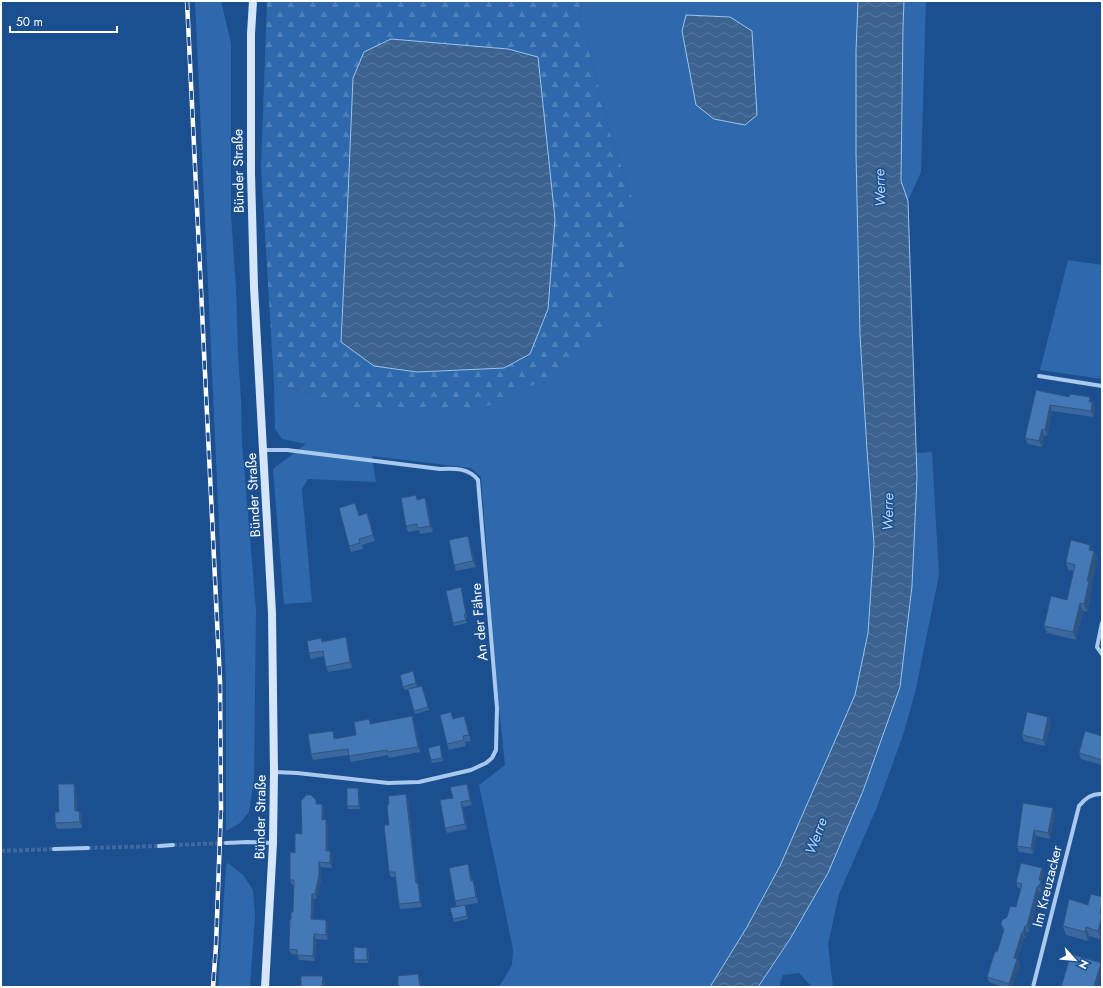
<svg xmlns="http://www.w3.org/2000/svg" width="1103" height="988" font-family="Jost,sans-serif">
  <style>
    .green { fill: #2e69ad }
    .forest { fill: url(#forest-firs); fill-rule: evenodd }
    .water { fill: url(#water-waves); stroke: #9cc4f0 }
    .lines { fill: none; stroke-linecap: round; stroke-linejoin: round }
    .minor-tunnel { stroke: #3d69a0; stroke-width: 4; stroke-dasharray: 4 2; stroke-linecap: butt }
    .minor { stroke: #a9c9ee; stroke-width: 4 }
    .secondary { stroke: #d6e6fa; stroke-width: 8 }
    .rail-casing { stroke: #fff; stroke-width: 4.5 }
    .rail { stroke: #1b4f8f; stroke-width: 3; stroke-dasharray: 9; stroke-linecap: butt }
    .wall { fill: #3a679d }
    .shaded-wall { fill: #305480 }
    .building { fill: #4478b7; stroke: #305480 }
    .labels { text-anchor: middle; stroke-width: 3; stroke-linejoin: round; paint-order: stroke }
    .street-label { font-size: 14px; fill: #fff; stroke: #1b4f8f }
    .water-label { font-size: 15px; font-style: italic; fill: #b5d3f5; stroke: #1b4f8f }
  </style>
  <defs>
    <pattern id="forest-firs" width="22" height="20" patternUnits="userSpaceOnUse"><rect width="22" height="20" fill="#2e69ad"/><path d="M5 1l3.5 6h-7zM16 11l3.5 6h-7z" fill="#4d80b9"/></pattern>
    <pattern id="water-waves" width="16" height="10" patternUnits="userSpaceOnUse"><rect width="16" height="10" fill="#3c6290"/><path d="M0 5q4-4 8 0t8 0" fill="none" stroke="#597aa1"/></pattern>
  </defs>
  <rect width="100%" height="100%" fill="#1b4f8f"/>
  <g class="green">
    <path d="M195,1H221L231,43V214L236,288L238,353L241,400L242,442L256,610L254,780L249,812L240,823L226,831V679Z"/>
    <path d="M582,1H858L856,51V154L860,335L867,450L874,544L868,633L855,695L780,866L747,927L710,987H499L512,965L513,949L479,785L505,765L498,698L481,477L471,468L372,456L376,482L308,479L302,489L312,602L284,604L273,469L306,444L282,439L275,429L274,384L367,411L573,365L632,197L611,137L579,11Z"/>
    <path d="M904,1H926L921,172L908,201L901,181L903,26Z"/>
    <path d="M1068,260L1102,265V379L1040,370Z"/>
    <path d="M932,452L939,575L915,693L903,735L877,807L839,894L828,944L833,987H812L799,973L783,975L779,987H758L790,939L828,873L863,791L900,687L912,586L917,477L916,453Z"/>
    <path d="M228,863L243,875L253,890L255,916L250,987H218L226,865Z"/>
  </g>
  <path class="forest" d="M267,1H582L579,11L611,137L632,197L624,270L602,330L573,365L493,405L425,411H367L274,384L261,167ZM391,39L508,49L537,57L548,308L530,354L504,368L341,342L347,219L353,78L364,53Z"/>
  <g class="water">
    <path d="M858,1H904L903,26L901,181L908,201L917,477L912,586L900,687L863,791L828,873L790,939L758,987H710L747,927L780,866L855,695L868,633L874,544L867,450L860,335L856,154V51Z"/>
    <path d="M686,15L730,17L752,31L757,115L745,125L714,119L696,105L682,31Z"/>
    <path d="M391,39L508,49L538,57L555,219L548,309L530,354L504,368L417,372L374,366L341,342L347,219L353,78L364,52Z"/>
  </g>
  <g class="lines">
    <g class="minor-tunnel">
      <path d="M173,845L226,843"/>
      <path d="M88,848L159,846"/>
      <path d="M1,851L54,849"/>
    </g>
    <g class="minor">
      <path d="M1039,376L1102,386"/>
      <path d="M263,450H287L440,469C454,468 469,468 478,480L497,708L496,750L492,758L486,763L471,770L419,782L388,783L297,773L274,772"/>
      <path d="M1102,623L1097,647L1102,654"/>
      <path d="M226,843L248,842L273,843"/>
      <path d="M159,846L173,845"/>
      <path d="M54,849L88,848"/>
      <path d="M1033,987L1079,806C1085,798 1092,793 1102,794"/>
    </g>
    <path class="secondary" d="M253,1L251,34V173L254,287L272,613L274,772L273,843L265,987"/>
    <g class="rail-casing">
      <path id="rail" d="M187,1L220,682L221,808L216,946L213,987"/>
    </g>
    <use href="#rail" class="rail"/>
  </g>
  <g class="wall">
    <path d="M1036,390L1092,402L1095,408L1093,417L1052,411L1047,436L1044,435L1042,447L1028,444L1025,438Z"/>
    <path d="M425,498L427,504L433,532L420,534L419,530L408,532L406,526L417,500Z"/>
    <path d="M358,509L359,516L367,513L375,541L362,545L363,549L351,552L349,546Z"/>
    <path d="M468,536L470,542L476,567L456,571L454,565Z"/>
    <path d="M1092,550L1094,551L1097,559L1091,586L1092,589L1087,612L1083,611L1076,640L1047,633L1044,626L1067,600L1074,571L1068,570L1066,562Z"/>
    <path d="M461,587L467,617H465L467,623L454,626L453,623Z"/>
    <path d="M346,637L348,643L352,668L328,672L326,667L324,656L311,659L309,653L322,642Z"/>
    <path d="M413,671L417,686L405,690L403,687Z"/>
    <path d="M422,686L429,710L415,714L414,711Z"/>
    <path d="M1048,717L1051,723L1045,746L1024,741L1022,735Z"/>
    <path d="M369,719L371,724L414,722L420,752L389,758L388,755L351,762L349,755L313,760L311,754L335,737V739L356,735Z"/>
    <path d="M466,722L471,741L465,742L466,746L449,750L447,744Z"/>
    <path d="M1102,736V765L1081,759L1079,753Z"/>
    <path d="M441,748L443,761L432,763L431,760Z"/>
    <path d="M74,784L76,790L77,811H79L82,817V828L57,829L55,823L59,812Z"/>
    <path d="M358,788L359,791L360,809H348L347,806Z"/>
    <path d="M469,789L472,805L463,807L467,829L447,833L445,828L453,798Z"/>
    <path d="M408,799L417,883L419,888L422,907L400,909L399,904L395,877H391L389,872V825Z"/>
    <path d="M317,804H322L324,809V820L328,824V851H330L332,856V868L321,867V880L316,899H314L313,919L326,920L328,925V940L316,939L315,961L299,960L297,955L291,954L289,949L291,919L293,912L294,885H292L290,880L295,853Z"/>
    <path d="M1053,808L1055,814L1050,839L1036,836L1033,854L1019,852L1017,846Z"/>
    <path d="M468,864L470,870L472,880L475,886L478,903L465,905L468,919L454,922L453,919L457,907L455,901Z"/>
    <path d="M1042,868L1044,874L1041,884L1043,888L1041,892L1040,893L1029,932H1027L1025,938H1024L1017,959L1020,965L1012,987H1003L989,982L987,977L997,952L1003,931L1001,924L1007,917L1016,907L1021,889L1018,888L1016,882Z"/>
    <path d="M1091,894L1101,939L1089,936L1088,941L1066,935L1063,926L1088,905Z"/>
    <path d="M367,948L369,951L368,963H355L354,960Z"/>
  </g>
  <g class="shaded-wall">
    <path d="M1092,402L1095,408L1093,417L1091,411Z"/>
    <path d="M1050,405L1052,411L1047,436L1045,430Z"/>
    <path d="M1042,429L1044,435L1042,447L1039,441Z"/>
    <path d="M425,498L427,504L433,532L430,526Z"/>
    <path d="M367,513L370,519L375,541L373,535Z"/>
    <path d="M468,536L470,542L476,567L473,561Z"/>
    <path d="M1090,545L1093,553L1089,550Z"/>
    <path d="M1094,551L1097,559L1091,586L1092,589L1087,612L1084,604L1087,581Z"/>
    <path d="M1080,603L1083,611L1076,640L1073,632Z"/>
    <path d="M346,637L348,643L352,668L350,662Z"/>
    <path d="M412,716L414,722L420,752L418,747Z"/>
    <path d="M464,716L466,722L471,741L469,735Z"/>
    <path d="M1048,717L1051,723L1045,746L1043,740Z"/>
    <path d="M74,784L76,790L77,817L75,811Z"/>
    <path d="M467,784L469,789L472,805L470,800Z"/>
    <path d="M358,788L359,791L360,809L359,806Z"/>
    <path d="M406,794L408,799L418,888L416,883Z"/>
    <path d="M461,802L463,807L467,829L465,824Z"/>
    <path d="M322,804L324,809V825L322,820Z"/>
    <path d="M1053,808L1055,814L1050,839L1048,833Z"/>
    <path d="M79,811L82,817V828L80,822Z"/>
    <path d="M326,819L328,824V856L326,851Z"/>
    <path d="M1034,830L1036,836L1033,854L1031,848Z"/>
    <path d="M330,851L332,856V868L330,863Z"/>
    <path d="M319,862L321,867V880L316,899L315,894Z"/>
    <path d="M468,864L470,870L473,887L471,881Z"/>
    <path d="M1042,868L1044,874L1041,884L1043,888L1041,892L1039,886V879Z"/>
    <path d="M473,880L475,886L478,903L476,897Z"/>
    <path d="M418,883L419,888L422,907L420,902Z"/>
    <path d="M1037,887L1040,893L1029,932L1027,926Z"/>
    <path d="M312,894L314,899L313,924L311,919Z"/>
    <path d="M1102,905V937L1101,939L1098,931L1100,913Z"/>
    <path d="M326,920L328,925V940L326,935Z"/>
    <path d="M1025,926L1027,932L1025,938L1023,932Z"/>
    <path d="M1086,927L1089,936L1088,941L1085,932Z"/>
    <path d="M1022,932L1024,938L1016,963L1014,958Z"/>
    <path d="M314,934L316,939L315,961L313,956Z"/>
    <path d="M367,948L369,951L368,963L367,960Z"/>
    <path d="M1017,959L1020,965L1012,987H1010L1009,984Z"/>
    <path d="M1101,963L1102,966V971L1097,987L1094,986Z"/>
    <path d="M418,974L421,980V987H420Z"/>
    <path d="M323,976L325,982V987H322Z"/>
  </g>
  <g class="building">
    <path d="M1036,390L1069,397L1070,394L1090,397L1089,402H1092L1091,411L1050,405L1045,430L1042,429L1039,441L1025,438Z"/>
    <path d="M416,495L417,500L425,498L430,526L418,528L417,524L406,526L401,498Z"/>
    <path d="M355,503L359,516L367,513L373,535L359,539L360,543L349,546L339,508Z"/>
    <path d="M468,536L473,561L454,565L449,540Z"/>
    <path d="M1071,540L1090,545L1089,550L1094,551L1087,581H1089L1084,604L1080,603L1073,632L1044,626L1051,596L1067,600L1075,565L1066,562Z"/>
    <path d="M461,587L466,614H464L466,620L453,623L446,591Z"/>
    <path d="M346,637L350,662L326,667L323,651L309,653L307,641L321,638L322,642Z"/>
    <path d="M413,671L416,683L403,687L400,675Z"/>
    <path d="M422,686L428,707L414,711L408,689Z"/>
    <path d="M451,712L453,719L464,716L469,735L463,736L464,740L447,744L440,715Z"/>
    <path d="M1027,712L1048,717L1043,740L1022,735Z"/>
    <path d="M412,716L418,747L387,752V750L349,756L348,749L311,754L308,734L333,731L334,739L356,735L354,722L369,719L370,724Z"/>
    <path d="M1085,731L1102,736V760L1079,753Z"/>
    <path d="M440,745L442,758L431,760L428,748Z"/>
    <path d="M58,784H74L75,811H79L80,822L55,823V812H59Z"/>
    <path d="M467,784L470,800L461,802L465,824L445,828L440,800L453,798L450,787Z"/>
    <path d="M347,788H358L359,806H347Z"/>
    <path d="M406,794L416,883H418L420,902L399,904L395,872H389L384,825H389L387,806L389,803L388,796Z"/>
    <path d="M306,795H311L316,800V804H322V820L326,819V851H330V863L319,862V875L315,894H312L311,919L326,920V935L314,934L313,956L297,955V950L289,949L290,919H291V912H293L294,880H290V852L295,853V833L302,834L301,801Z"/>
    <path d="M1023,803L1053,808L1048,833L1034,830L1031,848L1017,846Z"/>
    <path d="M1021,863L1042,868L1039,879L1041,882L1039,886L1037,887L1027,926H1025L1023,932H1022L1014,958L1017,959L1009,984L987,977L995,951L997,952L1004,930L1001,924L1002,920L1007,917L1010,906L1016,907L1022,884L1016,882Z"/>
    <path d="M468,864L471,881L473,880L476,897L455,901L449,868Z"/>
    <path d="M1091,894L1102,897V905L1100,913L1102,914V916L1098,931L1086,927L1085,932L1063,926L1069,899L1088,905Z"/>
    <path d="M465,905L467,916L453,919L450,908Z"/>
    <path d="M354,947L367,948V960H354Z"/>
    <path d="M1071,954L1101,963L1094,986L1099,987H1061Z"/>
    <path d="M418,974L420,987H398V976Z"/>
    <path d="M301,976H323L322,987H301Z"/>
  </g>
  <g class="labels">
    <g class="street-label">
      <text transform="translate(238 171) rotate(-91)" y="5">Bünder Straße</text>
      <text transform="translate(253 495) rotate(-93)" y="5">Bünder Straße</text>
      <text transform="translate(479 622) rotate(-95)" y="5">An der Fähre</text>
      <text transform="translate(260 817) rotate(-89)" y="5">Bünder Straße</text>
      <text transform="translate(1047 886) rotate(-76)" y="5">Im Kreuzacker</text>
    </g>
    <g class="water-label">
      <text transform="translate(880 188) rotate(-92)" y="5">Werre</text>
      <text transform="translate(888 512) rotate(-89)" y="5">Werre</text>
      <text transform="translate(816 836) rotate(-70)" y="5">Werre</text>
    </g>
  </g>
  <rect width="1103" height="988" fill="none" stroke="#ffffff" stroke-width="4"/>
  <g transform="translate(1075 960) rotate(117)" stroke="#1b4f8f" stroke-width="3" paint-order="stroke">
  <path d="M0-3L7 15L0 10L-7 15Z" fill="#ffffff"/>
  <text y="-6" font-size="11" font-weight="bold" text-anchor="middle" fill="#ffffff">N</text>
  </g>
  <path d="M10 26v6h107v-6" fill="none" stroke="#ffffff" stroke-width="2"/>
  <text x="16" y="26" font-size="12" fill="#ffffff" stroke="#1b4f8f" stroke-width="3" paint-order="stroke">50 m</text>
</svg>
